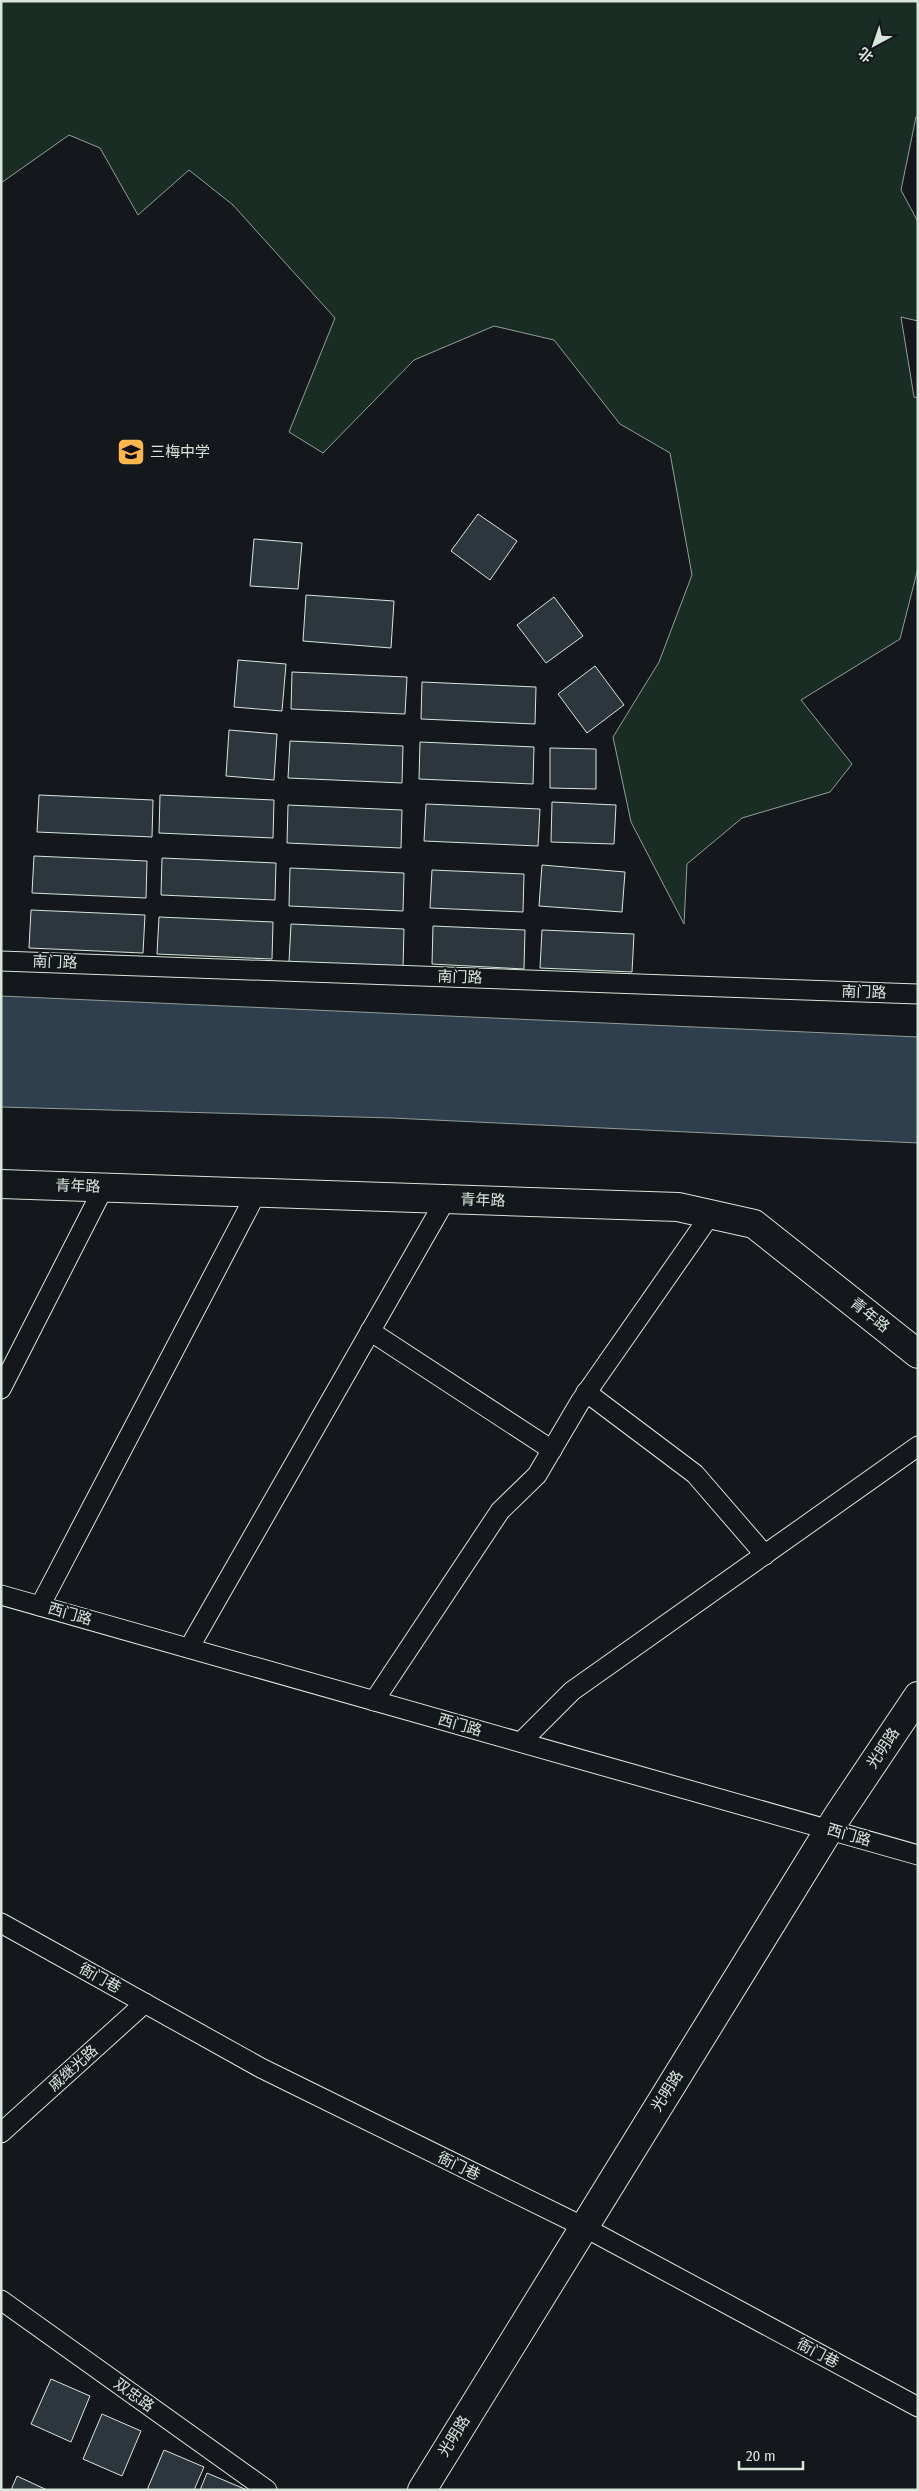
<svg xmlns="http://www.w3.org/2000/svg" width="919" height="2491" font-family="'Fira Sans Condensed','Noto Sans SC',sans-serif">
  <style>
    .green { fill: #1a2d24; stroke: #939e99 }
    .water { fill: #2f3f4d; stroke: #939e99 }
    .building { fill: #2c363c; stroke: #d8e6dc }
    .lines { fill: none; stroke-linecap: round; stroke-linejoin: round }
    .street-casing { stroke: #d8e6dc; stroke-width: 21 }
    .secondary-casing { stroke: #d8e6dc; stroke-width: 30 }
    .street { stroke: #14181c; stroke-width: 19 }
    .secondary { stroke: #14181c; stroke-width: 28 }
    .labels { text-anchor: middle; stroke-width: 4; stroke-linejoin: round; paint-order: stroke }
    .poi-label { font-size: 15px; fill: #d8e6dc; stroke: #14181c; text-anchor: start }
    .street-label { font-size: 15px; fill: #d8e6dc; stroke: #14181c }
  </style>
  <rect width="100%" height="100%" fill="#14181c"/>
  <path class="green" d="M1,1H918V118L916,117L901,190L918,222V321L901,317L914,397L918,398V568L900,639L801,700L852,764L830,792L742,818L687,864L684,924L631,822L613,737L659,662L692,575L670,453L620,424L554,340L494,326L414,360L323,453L289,432L335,318L233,205L189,170L138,215L100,148L69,135L1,183Z"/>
  <path class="water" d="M1,996L918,1037V1143L392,1118L1,1107Z"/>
  <g class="building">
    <path d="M478,514L517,541L490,580L451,551Z"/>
    <path d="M254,539L302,543L298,589L250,586Z"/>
    <path d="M306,595L394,601L391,648L303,641Z"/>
    <path d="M554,597L583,636L546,663L517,625Z"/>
    <path d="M238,660L286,664L282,711L234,707Z"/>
    <path d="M595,666L624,705L587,733L558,694Z"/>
    <path d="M292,672L407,677L405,714L291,709Z"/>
    <path d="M422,682L536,687L535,724L421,719Z"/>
    <path d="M229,730L277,734L274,780L226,776Z"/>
    <path d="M290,741L403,746L402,783L288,778Z"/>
    <path d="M420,742L534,747L533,784L419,779Z"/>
    <path d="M550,748L596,749V789L550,788Z"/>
    <path d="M39,795L153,800L152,837L37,832Z"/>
    <path d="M160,795L274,800L273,838L159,833Z"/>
    <path d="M552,802L616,805L614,844L551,842Z"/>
    <path d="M426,804L540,809L538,846L424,841Z"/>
    <path d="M288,805L402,810L401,848L287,843Z"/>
    <path d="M34,856L147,861L146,898L32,893Z"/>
    <path d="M162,858L276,863L275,900L161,895Z"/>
    <path d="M542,865L625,872L622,912L539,906Z"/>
    <path d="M290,868L404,873L403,911L289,906Z"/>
    <path d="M432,870L524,874L523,912L430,908Z"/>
    <path d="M31,910L145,915L143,953L29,948Z"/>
    <path d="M159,917L273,922L272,959L157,954Z"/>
    <path d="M291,924L404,929L403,967L289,962Z"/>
    <path d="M433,926L525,930L524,969L432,964Z"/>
    <path d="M542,930L634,934L632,972L540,968Z"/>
    <path d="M51,2379L90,2396L71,2442L31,2424Z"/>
    <path d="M102,2414L141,2431L122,2476L83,2459Z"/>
    <path d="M164,2450L204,2467L194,2490H147Z"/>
    <path d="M207,2473L247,2490H200Z"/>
    <path d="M17,2476L47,2490H11Z"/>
  </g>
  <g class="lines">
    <g class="street-casing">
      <g id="street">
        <path d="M1,961L918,994"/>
        <path d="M370,1331L552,1450"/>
        <path d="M1,1389L104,1187"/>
        <path d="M586,1392L695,1474L765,1555"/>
        <path d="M1,1595L918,1855"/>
        <path d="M40,1606L257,1192"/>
        <path d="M189,1648L446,1199"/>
        <path d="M374,1701L500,1511L537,1475L580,1402L711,1214"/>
        <path d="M521,1742L572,1691L918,1446"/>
        <path d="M1,1923L261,2068L584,2227L918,2407"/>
        <path d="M1,2133L145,2003"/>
        <path d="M1,2300L267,2490"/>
      </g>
    </g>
    <g class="secondary-casing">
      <g id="secondary">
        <path d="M1,1184L678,1207L754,1224L918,1354"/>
        <path d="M422,2490L837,1817L918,1696"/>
      </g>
    </g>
    <use href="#street" class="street"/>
    <use href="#secondary" class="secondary"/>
  </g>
  <defs>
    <g id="school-square" transform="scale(1.4375)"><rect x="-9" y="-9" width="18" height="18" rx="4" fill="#ffb74d" stroke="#14181c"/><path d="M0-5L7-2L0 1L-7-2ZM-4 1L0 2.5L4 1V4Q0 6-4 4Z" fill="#111"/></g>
  </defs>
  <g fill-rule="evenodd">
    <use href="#school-square" x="131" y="452"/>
  </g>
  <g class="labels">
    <g class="poi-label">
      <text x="150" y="457">三梅中学</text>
    </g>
    <g class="street-label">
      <text transform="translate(55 962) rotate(2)" y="5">南门路</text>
      <text transform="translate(460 977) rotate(2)" y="5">南门路</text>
      <text transform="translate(864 992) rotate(2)" y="5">南门路</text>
      <text transform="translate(78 1186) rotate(2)" y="5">青年路</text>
      <text transform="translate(483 1200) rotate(2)" y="5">青年路</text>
      <text transform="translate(870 1315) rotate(39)" y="5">青年路</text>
      <text transform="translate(70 1614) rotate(16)" y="5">西门路</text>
      <text transform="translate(460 1725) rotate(16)" y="5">西门路</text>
      <text transform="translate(883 1748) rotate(-56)" y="5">光明路</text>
      <text transform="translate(849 1835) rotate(16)" y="5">西门路</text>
      <text transform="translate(100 1978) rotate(29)" y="5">衙门巷</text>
      <text transform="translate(73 2068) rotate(-42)" y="5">戚继光路</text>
      <text transform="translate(667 2091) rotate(-58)" y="5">光明路</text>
      <text transform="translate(459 2166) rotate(26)" y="5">衙门巷</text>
      <text transform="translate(818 2353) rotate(28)" y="5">衙门巷</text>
      <text transform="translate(134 2395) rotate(36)" y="5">双忠路</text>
      <text transform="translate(454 2436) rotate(-58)" y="5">光明路</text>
    </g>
  </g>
  <rect width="919" height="2491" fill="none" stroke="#d8e6dc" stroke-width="5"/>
  <g transform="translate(874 45) rotate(220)" stroke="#14181c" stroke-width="4" paint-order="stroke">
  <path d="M0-4L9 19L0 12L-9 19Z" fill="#d8e6dc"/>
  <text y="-8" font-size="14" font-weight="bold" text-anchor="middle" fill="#d8e6dc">北</text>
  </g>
  <path d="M739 2461v8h64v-8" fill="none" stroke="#d8e6dc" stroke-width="2.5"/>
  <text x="746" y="2461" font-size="15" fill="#d8e6dc" stroke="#14181c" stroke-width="4" paint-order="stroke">20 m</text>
</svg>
